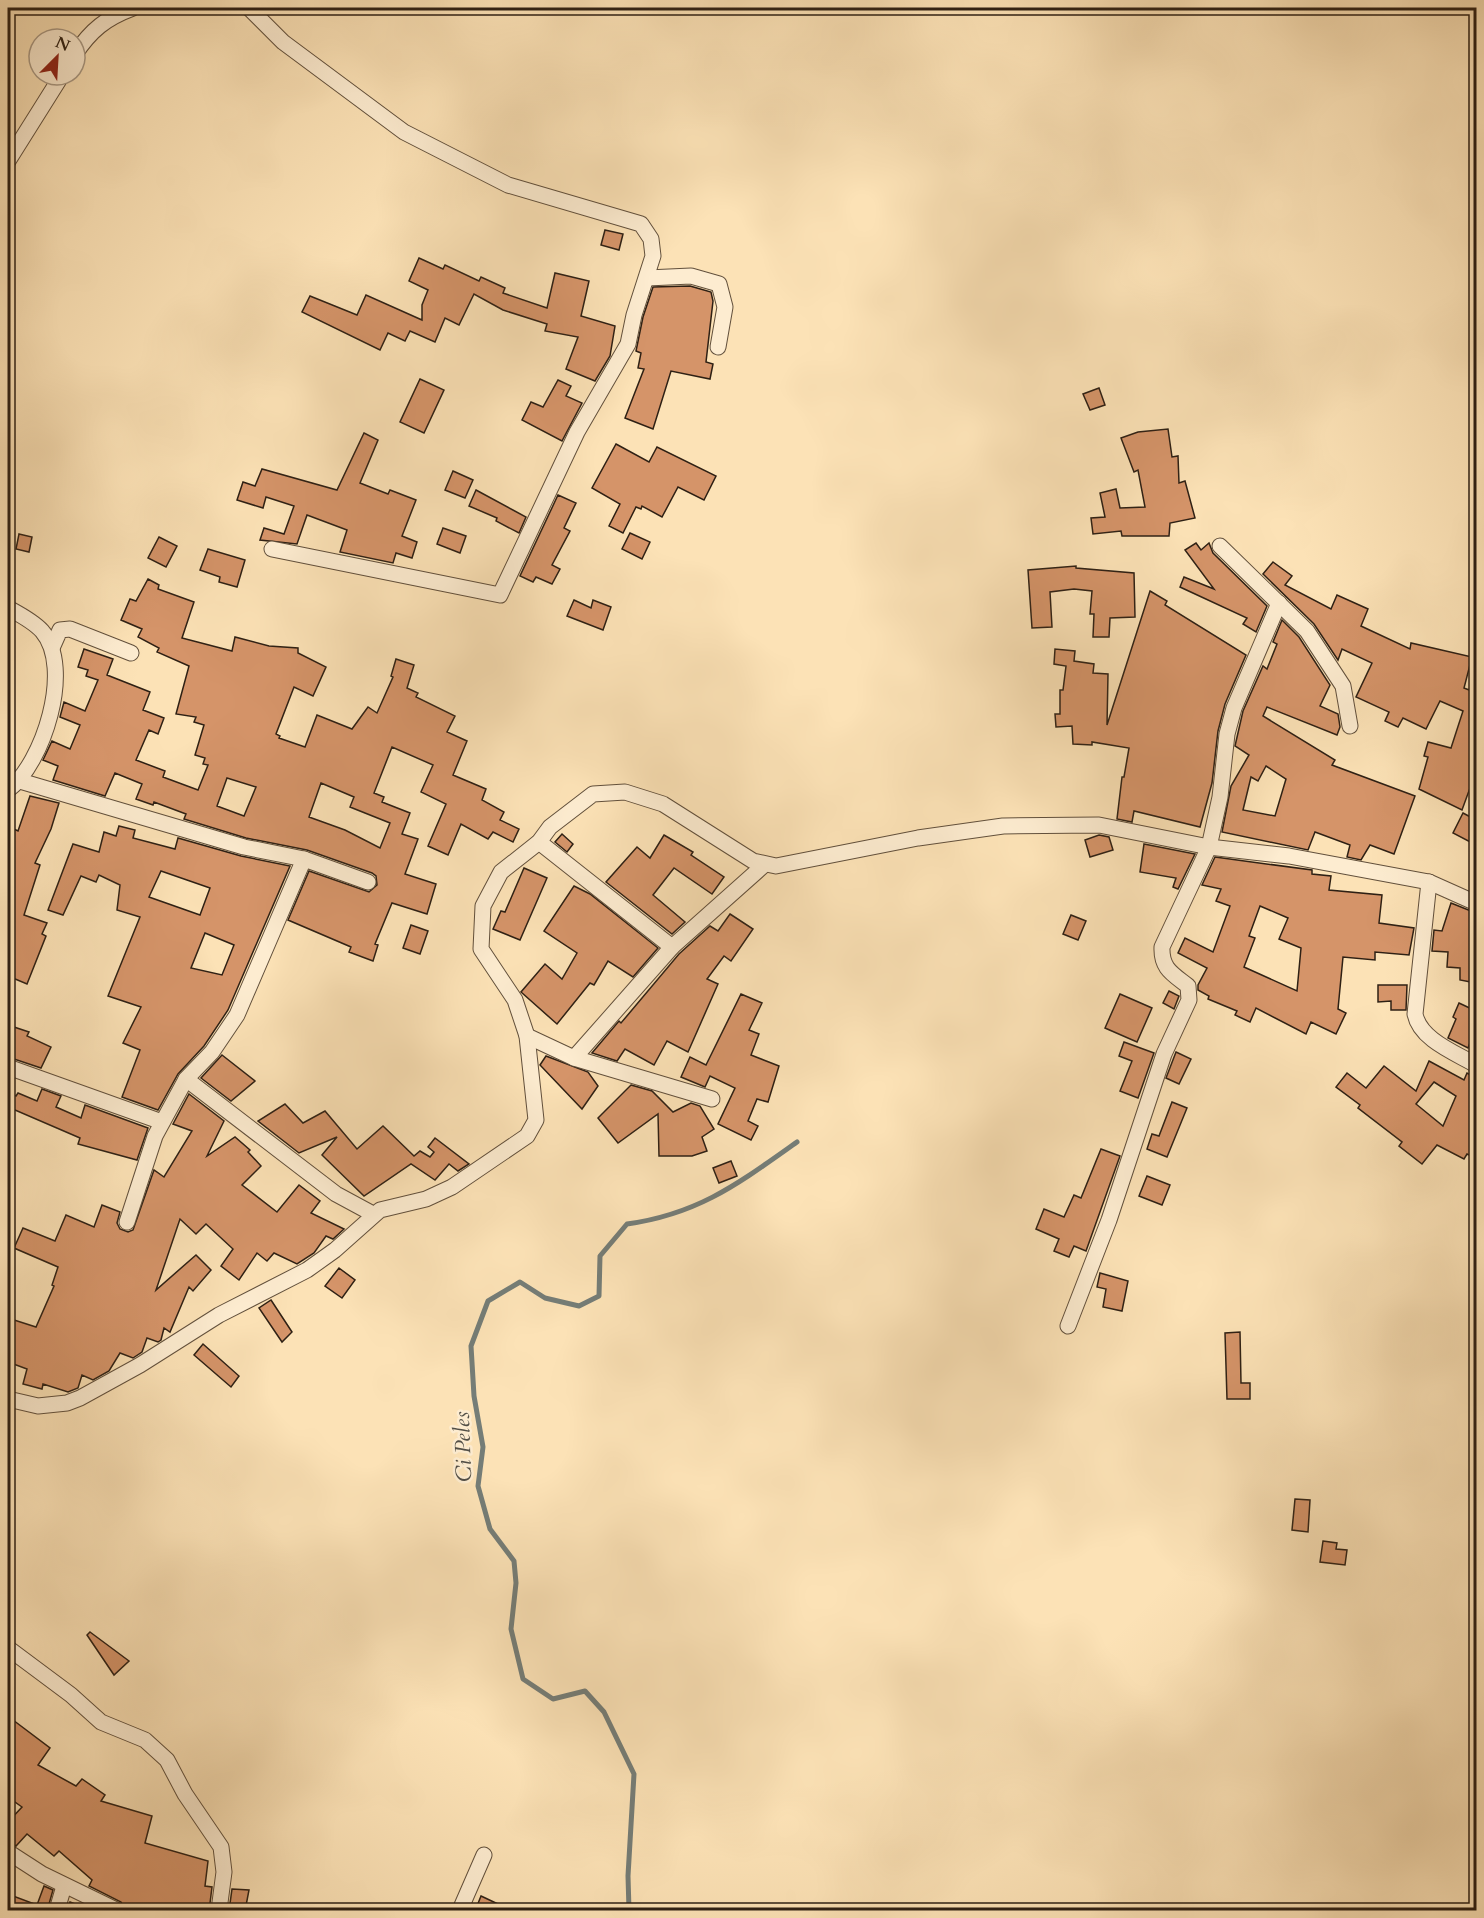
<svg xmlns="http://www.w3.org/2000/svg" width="1484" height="1918" font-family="Cardo,serif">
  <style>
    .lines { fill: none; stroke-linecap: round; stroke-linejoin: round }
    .stream { stroke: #757d77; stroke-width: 5 }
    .building { fill: #d59469; stroke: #2e2014; stroke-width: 1.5; fill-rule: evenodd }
    .minor-casing { stroke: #62503c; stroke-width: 17 }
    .minor { stroke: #fdecd0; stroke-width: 15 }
    .labels { text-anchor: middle; stroke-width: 5; stroke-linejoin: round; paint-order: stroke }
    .water-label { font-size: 22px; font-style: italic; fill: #514e46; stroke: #fdecd0 }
  </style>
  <rect width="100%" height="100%" fill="#fce2b6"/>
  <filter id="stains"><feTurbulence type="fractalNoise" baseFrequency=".00333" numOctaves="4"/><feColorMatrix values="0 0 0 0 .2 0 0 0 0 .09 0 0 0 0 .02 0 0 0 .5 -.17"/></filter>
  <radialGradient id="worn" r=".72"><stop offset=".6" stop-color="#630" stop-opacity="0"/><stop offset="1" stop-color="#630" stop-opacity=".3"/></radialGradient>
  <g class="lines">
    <path class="stream" d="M629,1910L628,1876L634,1774L604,1712L585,1691L553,1699L523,1679L511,1629L516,1583L514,1561L490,1529L478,1486L483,1447L474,1396L471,1346L488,1301L520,1282L545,1298L579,1306L599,1296L600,1256L627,1224C699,1214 739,1183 797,1142"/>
  </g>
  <g class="building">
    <path d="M605,230L623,234L619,250L601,245Z"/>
    <path d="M419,258L443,269L445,265L479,281L481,277L505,288L503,293L547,308L555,273L589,281L581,316L615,326L610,356L595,381L566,369L578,337L545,331L547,324L503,310L474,294L459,325L445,318L435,342L410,331L405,341L388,333L380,350L302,312L310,296L357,315L366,295L422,320V305L428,290L409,281Z"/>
    <path d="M690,286L711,292L713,301L706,362L713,364L710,379L671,371L653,429L625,418L644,369L638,368L641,353L636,351L643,317L653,287Z"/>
    <path d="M420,379L444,390L424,433L400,422Z"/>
    <path d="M558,380L571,386L566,396L582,403L562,441L522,420L531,402L543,407Z"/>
    <path d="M1099,388L1105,405L1090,410L1083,394Z"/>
    <path d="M1168,429L1172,457L1178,456L1179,483L1185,481L1195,518L1170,523L1169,536H1122L1121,531L1093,534L1091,518L1105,517L1100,493L1116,489L1120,508L1145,507L1138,470L1134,472L1121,438L1138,432Z"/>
    <path d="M364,433L378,440L360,483L388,494L390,490L416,500L402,536L417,542L412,558L396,553L393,563L340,552L347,530L307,515L297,544L260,540L264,528L284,534L294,506L266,497L263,508L237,500L243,482L255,486L262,469L337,490Z"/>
    <path d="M616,444L649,462L657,447L716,476L704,500L678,487L662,517L642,506L641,509L636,507L623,533L609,526L620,504L592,488Z"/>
    <path d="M453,471L473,480L465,498L445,490Z"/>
    <path d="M476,490L526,517L519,533L496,521L497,518L469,506Z"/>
    <path d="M558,495L576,503L564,528L570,531L552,565L560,569L552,584L536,577L533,582L520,576Z"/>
    <path d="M443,528L466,536L460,553L437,544Z"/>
    <path d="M630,533L650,542L642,559L622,549Z"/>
    <path d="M19,534L32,537L29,552L16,549Z"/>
    <path d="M159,537L177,546L166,567L148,558Z"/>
    <path d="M1196,543L1201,550L1209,543L1213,553L1267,606L1256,632L1243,624L1247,618L1180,587L1184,577L1214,589L1185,550Z"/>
    <path d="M208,549L245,560L237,587L219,582L220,577L200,570Z"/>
    <path d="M1273,562L1292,576L1285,585L1331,609L1337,595L1368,609L1361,626L1410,649L1411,643L1472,657L1464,688L1469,690L1473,676L1476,677V778L1474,777L1462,810L1419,789L1428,757L1424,756L1428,742L1451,748L1463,711L1440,701L1426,729L1403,718L1398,727L1385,721L1389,712L1356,697L1372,663L1342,649L1338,660L1314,624L1263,574Z"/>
    <path d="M1076,566V568L1134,573L1135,617L1110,618L1109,637H1093L1094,614H1090L1092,591L1074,589L1050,592L1052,627L1032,628L1028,570Z"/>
    <path d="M148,579L159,585L158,589L194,602L182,638L232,651L235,637L269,646L298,648V653L326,667L313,696L294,687L276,734L280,736L279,738L305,747L317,715L352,729L368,707L377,713L393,677L391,676L396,659L414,665L407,688L418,693L416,697L455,716L447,732L467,741L453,775L486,789L482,800L504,812L500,820L519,829L513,842L493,832L488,839L461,824L448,855L428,846L446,804L421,792L433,765L392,747L374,793L384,797L382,802L410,813L402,834L418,839L405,874L436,884L427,914L392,903L375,944L378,945L373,961L349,952L351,947L288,920L309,871L369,892L377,885L376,876L372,873L307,850L246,838L184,819L186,814L154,802L153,805L136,799L142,784L115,773L105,796L53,780L58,766L43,760L52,741L70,749L80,725L60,717L64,702L85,711L98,680L86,676L88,670L78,667L84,649L113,659L107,675L150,692L143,710L164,718L158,734L149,730L136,760L165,771L163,777L198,790L208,765L203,764L205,758L195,755L204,725L194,722L196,717L176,714L189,666L157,652L159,648L138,637L142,629L121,620L130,599L136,601ZM227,778L256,787L244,816L217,806ZM321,783L354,797L350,807L390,823L380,848L345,830L309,817Z"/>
    <path d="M1150,591L1167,601L1165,605L1246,655L1225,704L1218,731L1212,783L1200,827L1134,811L1132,822L1117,819L1122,777H1124L1129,748L1092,742V745L1073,744L1072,726L1056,727L1055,714H1060V690H1063L1066,666L1054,664L1055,649L1075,651L1074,661L1094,664L1093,673L1108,674L1107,725Z"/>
    <path d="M574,600L591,608L593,600L611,607L603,630L567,616Z"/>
    <path d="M1282,620L1299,637L1330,685L1320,706L1338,714L1340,727L1337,735L1267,707L1263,716L1335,760L1332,765L1415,796L1394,854L1370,845L1361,860L1347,857L1350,845L1315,832L1308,850L1222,832L1231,786L1249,755L1235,746L1243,711L1263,666L1267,669L1277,644L1273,642ZM1266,766L1286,779L1275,816L1243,810L1251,777L1258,781Z"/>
    <path d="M30,796L59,803L51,829L35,863L40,865L24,915L47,923L42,934L46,936L27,984L8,976V837L12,828L18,831Z"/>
    <path d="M1463,813L1476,820V845L1453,833Z"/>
    <path d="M119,826L135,830L133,838L175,849L178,838L241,856L290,866L228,1010L204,1046L178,1074L158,1110L122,1097L140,1050L123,1043L141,1007L108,996L140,917L117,910L120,885L99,875L96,882L81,876L63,915L48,910L73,844L99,852L104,832L116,836ZM161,871L210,888L200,915L149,897ZM205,933L234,945L222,975L191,968Z"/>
    <path d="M562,834L573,844L567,852L555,842Z"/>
    <path d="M664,835L693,852L691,855L724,877L712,894L674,868L653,895L685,922L672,934L606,882L637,847L650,858Z"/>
    <path d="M1099,835L1109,837L1113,850L1090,857L1085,840Z"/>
    <path d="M1144,844L1195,854L1178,889L1173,887L1176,878L1140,872Z"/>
    <path d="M1215,857L1312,870V874L1331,876L1329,890L1382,895L1379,923L1414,928L1409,955L1375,952V960L1343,957L1338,1009L1346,1013L1336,1034L1311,1022L1306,1034L1256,1008L1250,1022L1235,1015L1237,1011L1208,999L1209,996L1198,990V985L1207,968L1178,953L1185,938L1213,952L1230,906L1216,901L1221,889L1202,885ZM1260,906L1288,918L1279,939L1301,948L1297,991L1244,967L1255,938L1249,936Z"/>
    <path d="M524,868L547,878L520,940L493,929L501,911L505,912Z"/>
    <path d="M574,886L590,894L658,948L633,977L608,961L594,985L590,983L557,1024L521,992L545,964L562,979L577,953L544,931Z"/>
    <path d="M1451,903L1476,913V983L1460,980V968L1447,967L1448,952L1432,951L1434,930L1442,931Z"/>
    <path d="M730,914L753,929L731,961L724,956L707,979L718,984L688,1052L667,1041L654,1065L625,1049L617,1061L592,1053L619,1021L621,1023L679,954L710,926L718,931Z"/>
    <path d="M1071,915L1086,921L1078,940L1063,934Z"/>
    <path d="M411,925L428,931L420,954L403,948Z"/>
    <path d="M1378,985H1407L1406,1010H1391V1001L1378,1002Z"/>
    <path d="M1169,991L1179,996L1174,1009L1163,1003Z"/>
    <path d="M741,994L762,1003L749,1030L759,1034L751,1055L779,1066L768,1102L757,1099L748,1121L758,1126L751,1140L718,1124L735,1088L710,1076L705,1087L681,1077L690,1057L706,1065Z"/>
    <path d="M1120,994L1152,1008L1137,1042L1105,1028Z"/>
    <path d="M1459,1003L1476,1011V1027L1468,1048L1448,1038L1456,1019L1453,1017Z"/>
    <path d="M8,1025L29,1032L27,1036L51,1047L41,1068L8,1057Z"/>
    <path d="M1124,1042L1154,1053L1138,1098L1120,1091L1132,1061L1119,1056Z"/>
    <path d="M1176,1052L1191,1059L1179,1084L1166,1078Z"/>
    <path d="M222,1055L255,1081L231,1101L201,1078Z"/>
    <path d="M546,1056L588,1072L598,1086L582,1109L540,1065Z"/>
    <path d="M1429,1061L1464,1080L1467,1073L1476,1078V1158L1467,1154L1464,1159L1437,1145L1422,1164L1399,1146L1402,1142L1358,1108L1360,1105L1336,1087L1347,1073L1366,1088L1384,1066L1416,1091ZM1434,1082L1456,1096L1443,1126L1416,1104Z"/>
    <path d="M631,1085L652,1091L673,1112L691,1103L700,1106L714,1129L702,1137L707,1151L692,1156H659L658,1114L618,1143L598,1118Z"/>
    <path d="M42,1089L61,1096L56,1107L81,1118L85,1105L148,1128L137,1160L78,1144L80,1138L8,1107V1092L16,1096L18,1093L37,1101Z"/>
    <path d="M189,1094L224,1121L207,1156L235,1137L250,1150L248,1152L261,1166L242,1185L277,1212L299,1185L320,1201L311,1213L344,1229L333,1239L326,1236L314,1253L297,1264L274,1253L267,1261L257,1253L239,1280L221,1266L233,1249L206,1224L196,1234L180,1219L156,1290L196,1255L211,1270L193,1291L189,1287L170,1332L164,1328L161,1340L158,1342L147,1338L142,1352L133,1358L120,1353L109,1371L93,1380L82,1375L78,1388L68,1392L43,1384L42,1389L23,1384L27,1369L8,1362V1318L36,1327L54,1286L52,1285L58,1267L14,1248L23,1228L55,1241L66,1215L94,1227L102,1205L120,1212L117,1223L120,1229L128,1232L133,1230L154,1170L164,1177L192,1131L173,1124Z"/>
    <path d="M1172,1102L1187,1108L1167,1157L1147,1149L1152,1134L1159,1136Z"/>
    <path d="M285,1104L303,1123L325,1111L357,1149L383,1126L414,1156L420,1151L430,1157L434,1152L428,1147L435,1138L469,1164L458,1171L449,1164L435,1180L411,1164L364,1196L322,1155L337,1137L299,1153L258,1121Z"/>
    <path d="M1101,1149L1120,1156L1086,1251L1074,1246L1069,1257L1054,1251L1059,1239L1036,1229L1044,1209L1064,1217L1074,1195L1081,1198Z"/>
    <path d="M731,1161L737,1176L719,1183L713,1168Z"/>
    <path d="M1147,1176L1170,1185L1162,1205L1139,1196Z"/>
    <path d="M339,1268L355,1280L342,1298L325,1286Z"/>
    <path d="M1100,1273L1128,1281L1122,1311L1103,1307L1106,1289L1097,1287Z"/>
    <path d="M271,1300L292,1332L282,1342L259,1308Z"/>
    <path d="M1240,1332L1241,1383H1250V1399H1227L1225,1333Z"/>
    <path d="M203,1344L239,1376L231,1387L194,1355Z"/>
    <path d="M1295,1499L1310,1500L1308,1532L1292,1530Z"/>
    <path d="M1323,1541L1337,1543L1336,1549L1347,1550L1345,1565L1320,1562Z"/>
    <path d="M90,1632L129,1661L114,1675L87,1635Z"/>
    <path d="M13,1720L50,1748L38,1765L76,1786L82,1779L105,1795L101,1801L152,1816L145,1843L208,1861L205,1886L212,1887L209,1911H126L121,1902L89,1886L92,1880L59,1851L54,1856L27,1834L16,1846L8,1842V1822L22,1807L8,1797V1763L13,1756L8,1752V1729Z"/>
    <path d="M44,1886L53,1890L47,1911H8V1894L37,1905Z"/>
    <path d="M232,1889L249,1890L245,1911H229Z"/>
    <path d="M481,1896L513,1911H475Z"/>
    <path d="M70,1902L80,1906L81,1904L95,1911H67Z"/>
  </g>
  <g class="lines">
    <g class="minor-casing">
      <g id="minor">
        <path d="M249,8L283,42L404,132L508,185L641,224L651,239L653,256L634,315L628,344L577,432L500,595L272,549"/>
        <path d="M75,54C91,30 106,18 133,8"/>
        <path d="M8,161L62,75"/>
        <path d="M647,278L691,276L719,284L725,307L718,347"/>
        <path d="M1220,546L1307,631L1343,686L1350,726"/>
        <path d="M8,608C19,614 33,621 42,631C74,668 43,764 8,790"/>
        <path d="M52,648L60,630L70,629L131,653"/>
        <path d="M20,781L244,847L304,859L368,882"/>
        <path d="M539,842L672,947"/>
        <path d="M1429,882L1415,1014C1420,1040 1456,1053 1476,1065"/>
        <path d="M527,1036L574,1058L712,1099"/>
        <path d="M574,1058L672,947L764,865"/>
        <path d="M8,1067L162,1122"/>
        <path d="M186,1079L336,1194L373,1214"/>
        <path d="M127,1222L155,1136L186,1079L212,1052L237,1015L304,859"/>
        <path d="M1068,1326L1109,1220L1164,1054L1189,1000L1188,986C1173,974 1161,969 1162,947L1209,847L1220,797L1227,734L1234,708L1279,603"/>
        <path d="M8,1399L38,1406L67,1403L80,1398L140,1365L219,1315L307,1270L335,1250L380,1210L426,1199L452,1187L527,1136L536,1120L527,1036L515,1000L481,949L483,906L501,872L539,842L550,827L593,794L625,792L663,804L753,861L776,866L918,838L1003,826L1099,825L1209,847L1289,856L1429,882L1476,903"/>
        <path d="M8,1648L71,1695L101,1722L145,1740L167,1760L185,1794L221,1847L224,1872L219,1910"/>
        <path d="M8,1852L42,1874L116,1910"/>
        <path d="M57,1910L64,1886"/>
        <path d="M460,1910L484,1855"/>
      </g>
    </g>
    <use href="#minor" class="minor"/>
  </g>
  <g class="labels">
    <g class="water-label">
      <text transform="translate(462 1447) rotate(-92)" y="8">Ci Peles</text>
    </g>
  </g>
  <rect width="1484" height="1918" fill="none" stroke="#fce2b6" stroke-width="30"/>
  <rect x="9" y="9" width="1466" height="1900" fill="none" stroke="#2e2014" stroke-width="3"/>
  <rect x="15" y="15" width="1454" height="1888" fill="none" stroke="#2e2014" stroke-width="1.5"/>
  <g transform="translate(57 57) rotate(24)"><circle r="28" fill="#fdecd0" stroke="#aa9a85" stroke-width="1.5"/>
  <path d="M0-4.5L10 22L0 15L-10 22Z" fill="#8f2418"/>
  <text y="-9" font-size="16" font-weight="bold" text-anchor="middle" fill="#2e2014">N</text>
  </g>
  <rect width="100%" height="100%" filter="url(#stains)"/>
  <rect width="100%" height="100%" fill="url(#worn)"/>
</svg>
